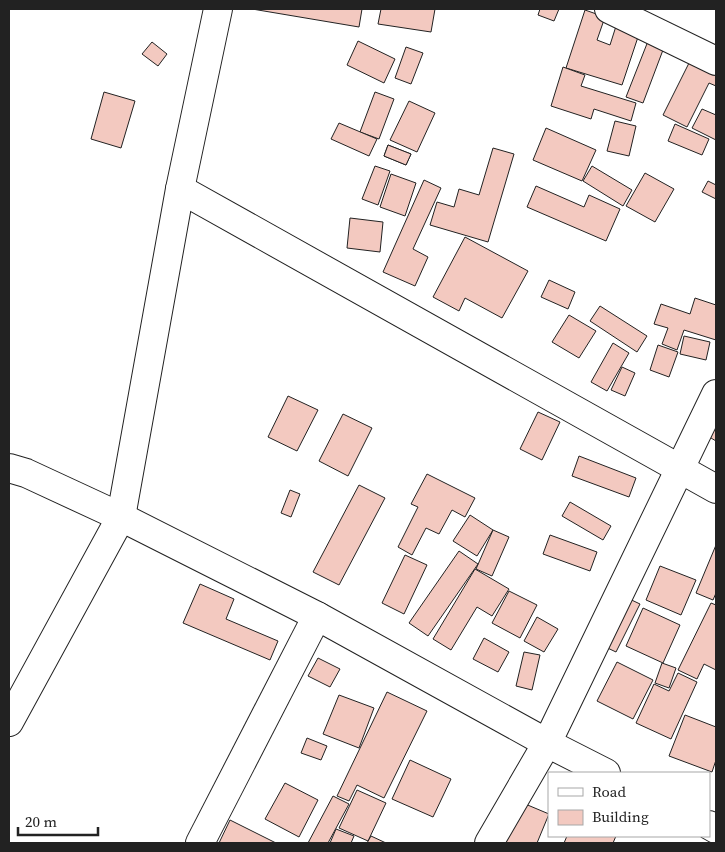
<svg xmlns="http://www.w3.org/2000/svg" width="725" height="852" font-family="'Source Serif 4',serif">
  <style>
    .building { fill: #f3c9c0; stroke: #222 }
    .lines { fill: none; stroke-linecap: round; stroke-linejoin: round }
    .minor-casing { stroke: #222; stroke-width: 30 }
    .minor { stroke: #fff; stroke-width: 28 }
  </style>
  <rect width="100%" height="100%" fill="#fff"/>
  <g class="building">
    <path d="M252,9H362L359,27Z"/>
    <path d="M381,9H435L431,32L378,24Z"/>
    <path d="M540,9H559L554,21L538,15Z"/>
    <path d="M585,10L605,17L597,40L610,45L617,23L640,31L622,85L566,68Z"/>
    <path d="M650,36L666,42L643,103L626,97Z"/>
    <path d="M358,41L395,59L384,83L347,65Z"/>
    <path d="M152,42L167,54L158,66L142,54Z"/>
    <path d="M406,47L423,53L411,84L395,78Z"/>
    <path d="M692,57L716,70V86L709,83L687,127L663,115Z"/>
    <path d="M563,67L585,75L581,86L636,103L631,121L594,109L591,119L551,106Z"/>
    <path d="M104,92L135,101L121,148L91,139Z"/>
    <path d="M375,92L394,99L379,139L360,132Z"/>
    <path d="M409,101L435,113L417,152L390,140Z"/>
    <path d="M702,109L716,115V140L692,128Z"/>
    <path d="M615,121L636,126L629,156L607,151Z"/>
    <path d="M339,123L377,139L369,156L331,139Z"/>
    <path d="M675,124L709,139L702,155L668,141Z"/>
    <path d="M546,128L596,150L582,181L533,160Z"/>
    <path d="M388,145L411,154L406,165L384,156Z"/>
    <path d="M388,145L411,154L406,165L384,156Z"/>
    <path d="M493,148L514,154L488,242L430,225L437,202L454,207L459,189L479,195Z"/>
    <path d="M375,166L390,171L378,205L362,199Z"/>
    <path d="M592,166L632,190L623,206L583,181Z"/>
    <path d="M645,173L674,189L655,222L626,206Z"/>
    <path d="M391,174L416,183L405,216L380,207Z"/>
    <path d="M424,180L441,188L413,249L428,257L415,286L383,272Z"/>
    <path d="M708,181L716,185V199L702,192Z"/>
    <path d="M536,186L584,207L589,195L620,209L606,241L527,207Z"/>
    <path d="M350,218L383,222L380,252L347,248Z"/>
    <path d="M465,237L528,271L502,318L465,298L459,311L433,297Z"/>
    <path d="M549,280L575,292L568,309L541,297Z"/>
    <path d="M695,298L716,305V340L684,330L677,350L662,344L668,328L654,324L661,304L690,314Z"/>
    <path d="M600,306L647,336L637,352L590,321Z"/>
    <path d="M569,315L596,331L579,358L552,342Z"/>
    <path d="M684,336L710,342L706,360L680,354Z"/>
    <path d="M613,343L629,353L607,391L591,382Z"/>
    <path d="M658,345L678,352L669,377L650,370Z"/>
    <path d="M622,367L635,373L625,396L611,390Z"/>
    <path d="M288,396L318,410L297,451L268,437Z"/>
    <path d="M538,412L560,422L542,460L520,449Z"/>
    <path d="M343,414L372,428L348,476L319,461Z"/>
    <path d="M716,415V441L706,435Z"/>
    <path d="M579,456L636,478L629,497L572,476Z"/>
    <path d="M427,474L475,498L465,517L452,510L439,534L426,528L412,555L398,547L418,507L411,504Z"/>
    <path d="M359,485L385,498L339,585L313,572Z"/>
    <path d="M290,490L300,494L291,517L281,513Z"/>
    <path d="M570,502L611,526L603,540L562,516Z"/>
    <path d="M470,515L493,530L477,556L453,541Z"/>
    <path d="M493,530L509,537L492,576L476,569Z"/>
    <path d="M550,535L597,552L590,571L543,554Z"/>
    <path d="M716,545V593L713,600L696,593Z"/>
    <path d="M459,551L478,564L428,636L409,623Z"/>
    <path d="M405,555L427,565L404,614L382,603Z"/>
    <path d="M660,566L696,580L681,615L646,600Z"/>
    <path d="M475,569L509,589L492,616L477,607L451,650L433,639Z"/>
    <path d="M200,584L234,599L226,619L278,641L270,660L183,623Z"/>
    <path d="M509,591L537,605L520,638L492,623Z"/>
    <path d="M621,595L640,604L616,652L597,643Z"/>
    <path d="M711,603L716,605V670L704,664L697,679L678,670Z"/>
    <path d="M643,608L680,625L663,663L626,646Z"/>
    <path d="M537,617L558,629L544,652L524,641Z"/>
    <path d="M484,638L509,652L498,672L473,659Z"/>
    <path d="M524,652L540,655L532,690L516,686Z"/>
    <path d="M318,658L340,669L330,687L308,676Z"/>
    <path d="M617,662L653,680L633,719L597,701Z"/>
    <path d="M662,663L676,668L669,688L655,683Z"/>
    <path d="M678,673L697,682L671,739L636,723L654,684L669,691Z"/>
    <path d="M387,692L427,711L384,798L357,785L349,801L337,796Z"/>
    <path d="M339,695L374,708L359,748L323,734Z"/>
    <path d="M685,715L716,727V760L712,772L669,756Z"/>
    <path d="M307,738L327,746L321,760L301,753Z"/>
    <path d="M410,760L451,779L433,817L392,799Z"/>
    <path d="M285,783L318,800L299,837L265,819Z"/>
    <path d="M357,790L386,803L368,841L339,828Z"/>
    <path d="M333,796L349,804L328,843H308Z"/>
    <path d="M511,798L549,814L537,843H502Z"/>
    <path d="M230,820L276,843H219Z"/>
    <path d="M336,829L354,836L351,843H330Z"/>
    <path d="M371,836L386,843H367Z"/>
    <path d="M567,836H616L613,843H564Z"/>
  </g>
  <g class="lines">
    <g class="minor-casing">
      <g id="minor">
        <path d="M609,9L716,61"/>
        <path d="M180,189L716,489"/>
        <path d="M9,468L26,473L121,517L317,616L547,743L606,773"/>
        <path d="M9,722L121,517L180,189L218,9"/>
        <path d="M709,825L716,829"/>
        <path d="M200,843L317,616"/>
        <path d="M489,843L547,743L716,394"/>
      </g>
    </g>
    <use href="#minor" class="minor"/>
  </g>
  <rect width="725" height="852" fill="none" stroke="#222222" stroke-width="20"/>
  <rect x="548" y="772" width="162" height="65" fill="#ffffff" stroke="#a7a7a7"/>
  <rect x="558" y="788" width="25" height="8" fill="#ffffff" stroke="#a7a7a7"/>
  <text x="592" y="797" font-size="15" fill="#222222">Road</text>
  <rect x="558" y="810" width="25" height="15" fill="#f3c9c0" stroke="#a7a7a7"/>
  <text x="592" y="822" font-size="15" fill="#222222">Building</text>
  <path d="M18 827v8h80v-8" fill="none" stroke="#222222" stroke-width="2.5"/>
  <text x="25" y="827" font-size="15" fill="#222222" stroke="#ffffff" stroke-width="4" paint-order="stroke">20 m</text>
</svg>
